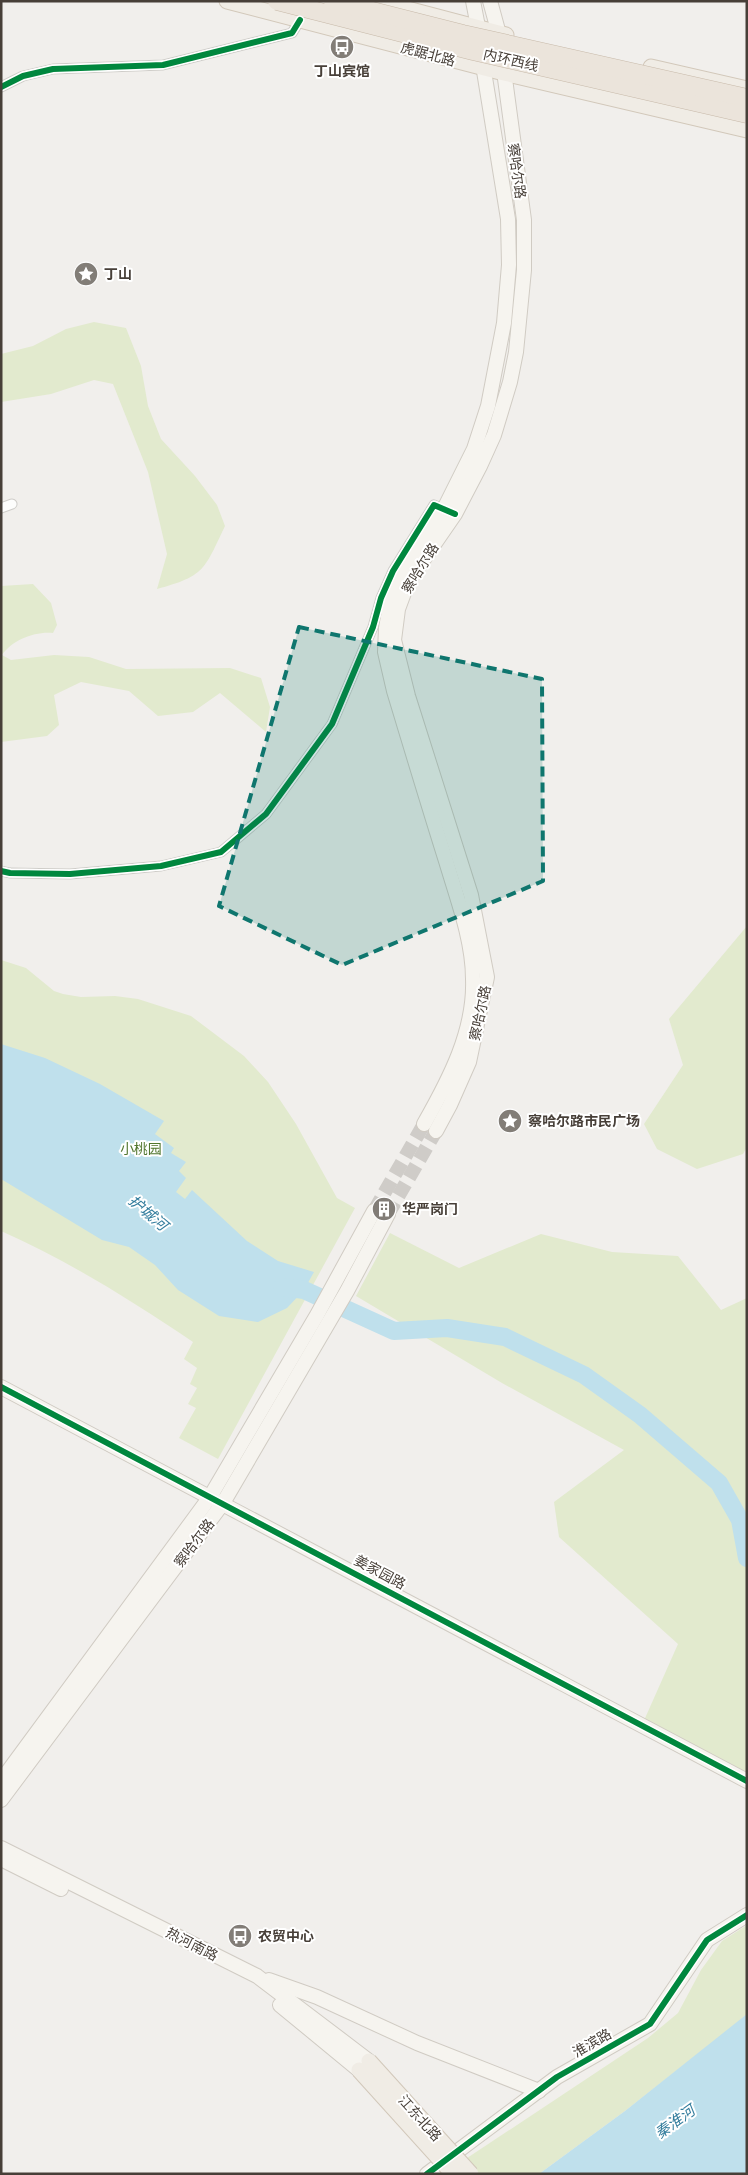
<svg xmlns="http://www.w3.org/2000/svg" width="748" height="2175" font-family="Roboto,'Noto Sans SC',sans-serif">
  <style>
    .green { fill: #e2eace }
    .water { fill: #bfe0ec }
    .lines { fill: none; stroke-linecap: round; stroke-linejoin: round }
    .river { stroke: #bfe0ec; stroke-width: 18 }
    .secondary-tunnel { stroke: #cfccc8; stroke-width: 14; stroke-dasharray: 14 7; stroke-linecap: butt }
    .street-casing { stroke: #cfcdc9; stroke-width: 11 }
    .secondary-casing { stroke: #d0cbc3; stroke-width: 16 }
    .primary-casing { stroke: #d2c8ba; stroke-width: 17 }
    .street { stroke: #fdfdfc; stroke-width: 9 }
    .secondary { stroke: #f6f4ef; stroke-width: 14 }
    .primary { stroke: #f0ece5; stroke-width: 15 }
    .primary-bridge-casing { stroke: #d2c8ba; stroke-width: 17; stroke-linecap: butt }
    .highway-bridge-casing { stroke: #c7b9a9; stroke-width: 19; stroke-linecap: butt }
    .primary-bridge { stroke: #f0ece5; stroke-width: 15 }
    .highway-bridge { stroke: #ebe4db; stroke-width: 18 }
    .cycleway-casing { stroke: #fff; stroke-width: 9 }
    .cycleway { stroke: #00873e; stroke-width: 6 }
    .marked { fill: #0f766e; fill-opacity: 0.2; stroke: #0f766e; stroke-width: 4; stroke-dasharray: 10 6; stroke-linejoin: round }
    .labels { text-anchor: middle; stroke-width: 4; stroke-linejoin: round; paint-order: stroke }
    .street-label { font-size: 14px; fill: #473f38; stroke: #fff }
    .poi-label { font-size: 14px; font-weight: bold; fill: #473f38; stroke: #fff; text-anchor: start }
    .park-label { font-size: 14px; fill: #51762e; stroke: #fff }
    .water-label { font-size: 15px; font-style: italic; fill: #337d9d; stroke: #fff }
  </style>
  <rect width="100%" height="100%" fill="#f1efec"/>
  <g class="green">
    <path d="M94,322L126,328L141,366L148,406L161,439L195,476L217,505L225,526C204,570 205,576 157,589L167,554L148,472L113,384L94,380L51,394L1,402V354L33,346L66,329Z"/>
    <path d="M33,584L51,603L57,625L53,633C35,631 12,640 2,655L11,660L54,655L89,657L126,669L230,668L261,678L270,707L266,732L220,693L193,712L158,716L129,691L81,682L54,695L59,725L47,736L1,742V586Z"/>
    <path d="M747,926V1147L743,1154L697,1169L657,1149L644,1124L683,1065L669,1019Z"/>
    <path d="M1,960L26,968L54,991L63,994L81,997L115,996L138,999L191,1016L244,1056L268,1082L296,1124L337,1198L355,1208L218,1459L179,1438L196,1408L188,1404L197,1388L190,1384L197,1368L184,1359L193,1342C132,1301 69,1261 1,1231Z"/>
    <path d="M390,1233L459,1268L541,1234L612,1252L678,1256L721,1310L747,1298V1781L642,1725L678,1644L559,1537L554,1502L624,1450L502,1383L356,1296Z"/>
    <path d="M747,1925V2014L732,2027L625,2111L539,2174H443L648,2038L678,2013L701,1970L722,1941Z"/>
  </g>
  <g class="water">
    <path d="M1,1044L45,1058L100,1084L164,1121L155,1134L174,1148L171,1153L186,1162L179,1171L186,1178L176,1192L185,1199L192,1190L247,1241L278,1261L314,1272L304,1290L287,1308L258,1322L219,1316L178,1290L155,1265L129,1247L102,1240L1,1179Z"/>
    <path d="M747,2014V2174H539L625,2111Z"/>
  </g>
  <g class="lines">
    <path class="river" d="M282,1287L304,1290L394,1331L447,1328L505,1337L584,1375L640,1415L719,1483L740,1520L747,1558"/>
    <g class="secondary-tunnel">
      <path d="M374,1211L424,1124"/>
      <path d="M388,1214L436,1131"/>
    </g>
    <g class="street-casing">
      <g id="street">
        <path d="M1,87L23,76L53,69L163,65L292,33L300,20"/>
        <path d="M1,508L12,504"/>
        <path d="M1,871L10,873L70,874L161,866L221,852L266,814L332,724L373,627L381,598L393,571L434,505L448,511"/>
      </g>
    </g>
    <g class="secondary-casing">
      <g id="secondary">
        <path d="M473,1L480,37"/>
        <path d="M424,1124C449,1080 475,1031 473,979C473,940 457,898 446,861C428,804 411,747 394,691L385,652L386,628L392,595L407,566L444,509L474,449L488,406L504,323L509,265L508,219L482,59"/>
        <path d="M436,1131L450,1105L469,1062L487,977L471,895L408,696L394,640L398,609L408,582L455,514L480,466L494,435L510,382L516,352L524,270V220L499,34L490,1"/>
        <path d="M1,1387L747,1781"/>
        <path d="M1,1781L210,1497L317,1315L374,1211"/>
        <path d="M1,1800L223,1503L347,1291L388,1214"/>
        <path d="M1,1848L257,1976L369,2061"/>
        <path d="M1,1859L61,1889"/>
        <path d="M269,1980L317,1997L417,2043L539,2091"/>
        <path d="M280,2005L359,2070"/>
        <path d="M427,2174L557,2077L650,2024L707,1940L747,1915"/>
      </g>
    </g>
    <g class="primary-casing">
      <g id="primary">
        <path d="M227,1L504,73L747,130"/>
        <path d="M377,1L506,35"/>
        <path d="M651,67L747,89"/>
      </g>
    </g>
    <use href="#street" class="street"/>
    <use href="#secondary" class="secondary"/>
    <use href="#primary" class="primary"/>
    <g class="primary-bridge-casing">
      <g id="primary-bridge">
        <path d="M369,2061L471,2174"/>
        <path d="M359,2070L453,2174"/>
      </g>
    </g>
    <g class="highway-bridge-casing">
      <g id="highway-bridge">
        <path d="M277,1L473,51L747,114"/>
        <path d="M333,1L463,34L747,98"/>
      </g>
    </g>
    <use href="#primary-bridge" class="primary-bridge"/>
    <use href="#highway-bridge" class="highway-bridge"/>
    <g class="cycleway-casing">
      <g id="cycleway">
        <path d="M1,87L23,76L53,69L163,65L292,33L300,20"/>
        <path d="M1,871L10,873L70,874L161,866L221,852L266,814L332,724L373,627L381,598L393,571L434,505L455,514"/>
        <path d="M1,1387L747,1781"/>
        <path d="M427,2174L557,2077L650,2024L707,1940L747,1915"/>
      </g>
    </g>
    <use href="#cycleway" class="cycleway"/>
  </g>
  <path class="marked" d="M299,627L542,679L543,881L342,965L219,906Z"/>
  <defs>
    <g id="bus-disc" transform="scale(1.25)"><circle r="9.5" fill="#827d77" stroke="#fff"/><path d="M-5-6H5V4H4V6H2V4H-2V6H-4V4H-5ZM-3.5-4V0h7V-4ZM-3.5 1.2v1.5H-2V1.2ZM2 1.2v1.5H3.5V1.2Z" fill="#fff"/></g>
    <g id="sight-disc" transform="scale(1.25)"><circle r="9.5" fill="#827d77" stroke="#fff"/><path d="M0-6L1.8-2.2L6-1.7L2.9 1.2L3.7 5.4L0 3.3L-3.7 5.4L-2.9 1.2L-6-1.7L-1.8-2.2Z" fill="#fff"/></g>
    <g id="building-disc" transform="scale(1.25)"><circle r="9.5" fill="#827d77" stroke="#fff"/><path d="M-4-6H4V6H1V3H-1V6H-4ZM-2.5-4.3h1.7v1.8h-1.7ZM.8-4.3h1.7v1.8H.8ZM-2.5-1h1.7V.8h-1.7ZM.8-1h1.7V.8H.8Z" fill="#fff"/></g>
  </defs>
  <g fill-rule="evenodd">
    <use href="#bus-disc" x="342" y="47"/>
    <use href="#sight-disc" x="86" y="274"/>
    <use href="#sight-disc" x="510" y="1121"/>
    <use href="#building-disc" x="384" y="1209"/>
    <use href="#bus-disc" x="240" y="1936"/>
  </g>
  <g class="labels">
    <g class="street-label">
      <text transform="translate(428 54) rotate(15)" y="5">虎踞北路</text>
      <text transform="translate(511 60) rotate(13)" y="5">内环西线</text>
      <text transform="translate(517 171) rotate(82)" y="5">察哈尔路</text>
      <text transform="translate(420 568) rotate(-58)" y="5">察哈尔路</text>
      <text transform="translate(480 1013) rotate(-78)" y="5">察哈尔路</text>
      <text transform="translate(194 1543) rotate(-53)" y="5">察哈尔路</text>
      <text transform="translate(380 1572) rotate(28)" y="5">姜家园路</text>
      <text transform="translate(192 1944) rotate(27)" y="5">热河南路</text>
      <text transform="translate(592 2043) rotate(-30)" y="5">淮滨路</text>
      <text transform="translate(420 2118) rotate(48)" y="5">江东北路</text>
    </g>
    <g class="poi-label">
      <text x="342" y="76" text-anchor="middle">丁山宾馆</text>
      <text x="104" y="279">丁山</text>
      <text x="528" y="1126">察哈尔路市民广场</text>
      <text x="402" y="1214">华严岗门</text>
      <text x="258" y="1941">农贸中心</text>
    </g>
    <g class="park-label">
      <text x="141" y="1154">小桃园</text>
    </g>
    <g class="water-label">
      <text transform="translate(148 1213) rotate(40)" y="5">护城河</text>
      <text transform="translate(675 2122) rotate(-36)" y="5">秦淮河</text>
    </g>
  </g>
  <rect width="748" height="2175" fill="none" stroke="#473f38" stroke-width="5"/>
</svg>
